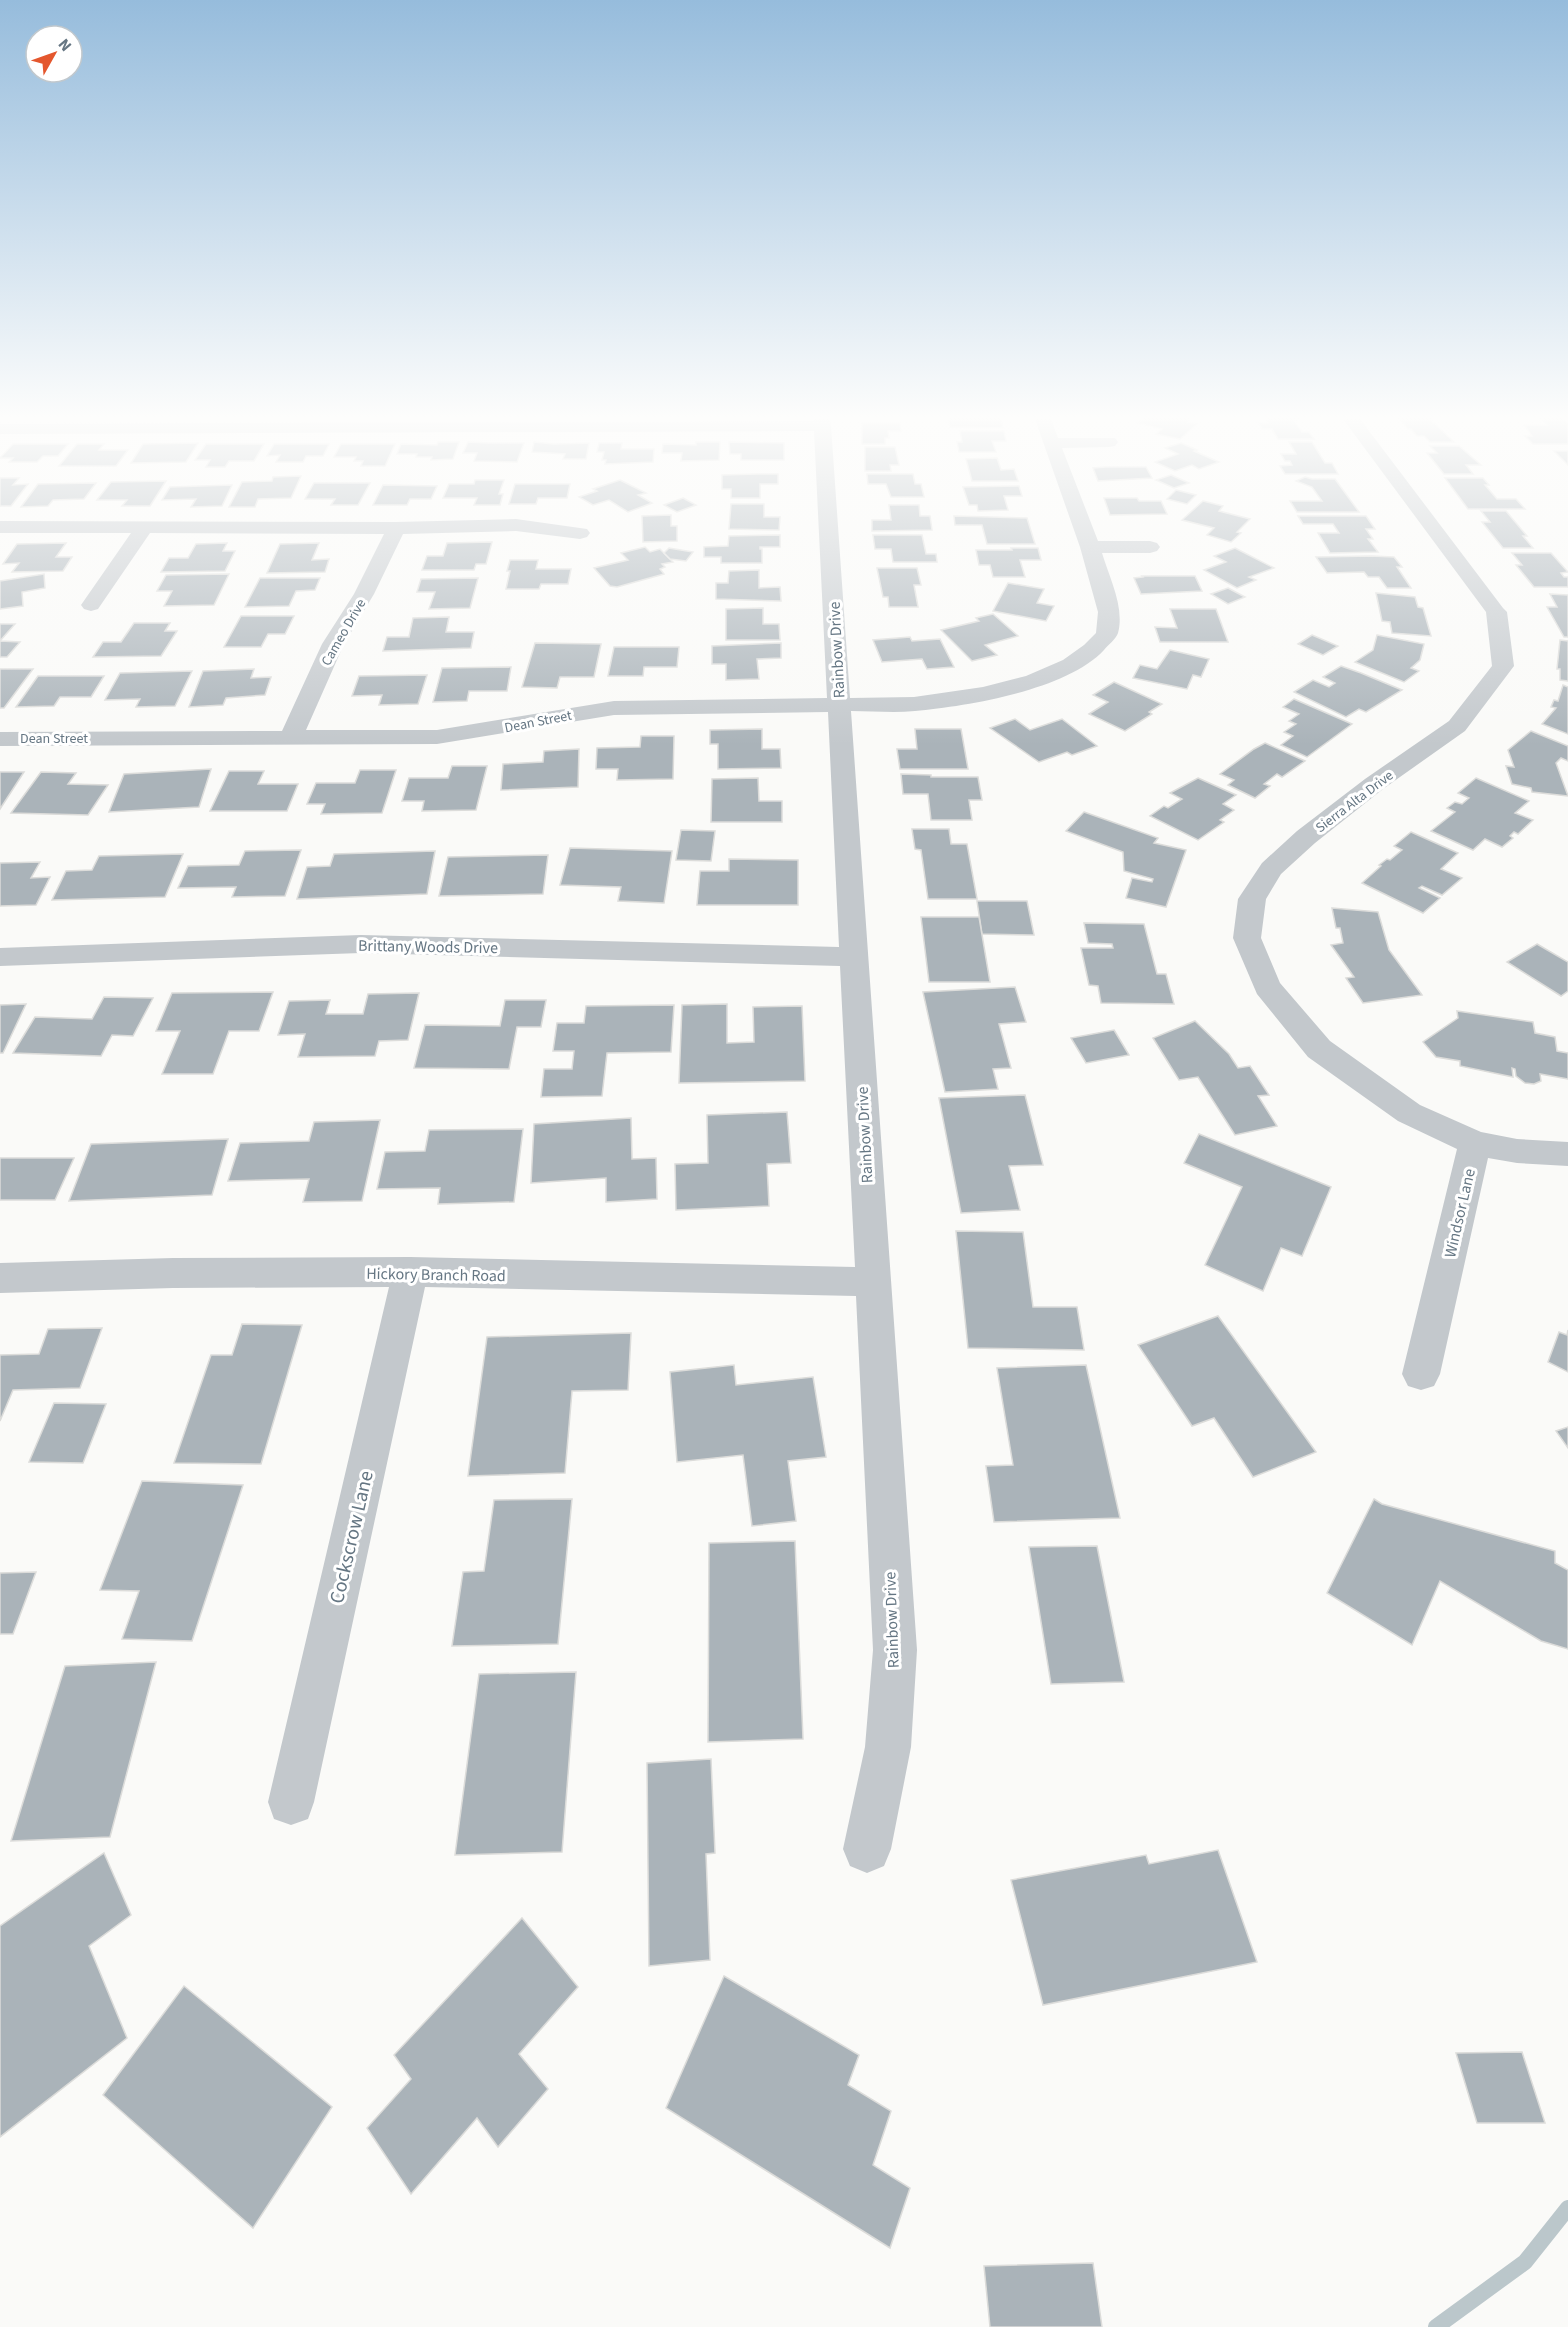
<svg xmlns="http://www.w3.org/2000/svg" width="1568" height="2327" font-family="'Source Sans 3',sans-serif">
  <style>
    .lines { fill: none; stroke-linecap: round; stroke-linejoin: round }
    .stream { stroke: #bbc7cb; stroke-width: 16 }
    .building { fill: #aab3b9; stroke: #dcdcda; stroke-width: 1.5 }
    .street { fill: #c3c8cc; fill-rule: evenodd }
    .labels { text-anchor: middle; stroke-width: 6; stroke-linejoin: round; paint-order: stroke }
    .far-street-label { font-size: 14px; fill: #657683; stroke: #fff }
    .street-label { font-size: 16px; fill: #657683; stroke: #fff }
    .near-street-label { font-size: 20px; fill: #657683; stroke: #fff }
  </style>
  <rect width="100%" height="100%" fill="#fafaf8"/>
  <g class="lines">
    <path class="stream" d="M1436,2327L1525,2262L1568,2208"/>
  </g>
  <g class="building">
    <path d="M948,419H1001L1003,428L950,427Z"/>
    <path d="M1143,419H1190L1188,422L1197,424L1180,439L1156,434L1162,429L1138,423Z"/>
    <path d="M1266,419H1299L1294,420L1302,432H1309L1314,439H1278L1272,429H1262L1258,422L1268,423Z"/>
    <path d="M1399,419H1430L1454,442H1430L1424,436H1417L1411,429H1408Z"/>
    <path d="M1541,419H1563L1568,423V444H1533L1525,436H1532L1524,425H1547Z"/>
    <path d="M862,423H900L901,431H888L889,438H885V444H862Z"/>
    <path d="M960,431H1004L1006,441H992L996,452H959L957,442H962Z"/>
    <path d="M438,442H459L453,459L431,460L432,457H416L417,454H397L401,444L437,445Z"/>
    <path d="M468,442L488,443H524L517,462L474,461L477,453H463Z"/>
    <path d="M534,442L554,444L589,443L586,459H563L565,454L532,452Z"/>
    <path d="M696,442H720L719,460L681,461L682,453H662L663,444L696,445Z"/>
    <path d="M729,442L784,443V460H741V454H730Z"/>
    <path d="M1289,442H1312L1325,463H1332L1338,474H1285L1280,466L1292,465L1290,461H1285L1281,454H1296Z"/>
    <path d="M198,443L186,462L131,463L143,444Z"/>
    <path d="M599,443H622L621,449H654L653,462L605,464L606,460H602L604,452H597Z"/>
    <path d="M1181,443L1197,450L1194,451L1219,462L1199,469L1192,465L1175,471L1155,462L1178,454L1165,448Z"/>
    <path d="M13,444H68L58,456H43L37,462H9L13,458H0Z"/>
    <path d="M77,444H104L99,450H128L116,466H59Z"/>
    <path d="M206,444H264L254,461H229L225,467H206L210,460H195Z"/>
    <path d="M274,444H329L323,456H306L303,462H276L280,455L267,456Z"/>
    <path d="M341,444H395L385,466H361L363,461H354L356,457H334Z"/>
    <path d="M1430,446H1459L1481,465H1466L1473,474H1444L1427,453H1437Z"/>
    <path d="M865,447H895L899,465H890L891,471H865Z"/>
    <path d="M1554,451H1568V465Z"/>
    <path d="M997,458L1001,470L1014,469L1018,481H972L966,459Z"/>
    <path d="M1106,467H1146L1152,478L1098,481L1093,468Z"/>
    <path d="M757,474H778V484H760V498H731V489H722V475Z"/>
    <path d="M867,474H913L915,484H921L924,497H891L886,484H868Z"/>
    <path d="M1171,475L1189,483L1174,488L1156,480Z"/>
    <path d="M301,476L291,498L258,499L255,507H229L242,482L272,481L273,477Z"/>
    <path d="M1305,477L1312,479H1335L1359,512H1297L1290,501H1322L1312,487L1296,481Z"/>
    <path d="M0,478H19L13,485L28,484L11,506H0Z"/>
    <path d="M1445,478H1483L1489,485H1485L1497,499H1516L1525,509H1468Z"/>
    <path d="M475,480H504L499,494H503L500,505H474L477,498H443L449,484H474Z"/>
    <path d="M620,480L646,493L638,495L652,503L628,512L609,500L593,505L579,497L597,491L593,489Z"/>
    <path d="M166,481L150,506H122L127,500H97L111,482Z"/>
    <path d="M96,483L84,499L53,500L48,506L21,507L38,484Z"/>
    <path d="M314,483H370L358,505H331L335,499H305Z"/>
    <path d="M515,484H570L567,498H538L536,504H509Z"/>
    <path d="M232,485L222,506L191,507L196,499L162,500L170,487Z"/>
    <path d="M383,485L437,486L431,499H410L407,505H373Z"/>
    <path d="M1019,486L1022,496H1004L1008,510L978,511L977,505H969L963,487Z"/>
    <path d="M1176,490L1196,495L1187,504L1167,499Z"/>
    <path d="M683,498L696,505L677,512L664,505Z"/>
    <path d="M1104,498H1137L1139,501H1161L1167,514L1110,515Z"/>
    <path d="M1203,501L1223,506L1219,511L1250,519L1237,532L1241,533L1231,542L1207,535L1214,528L1182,520Z"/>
    <path d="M731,504H764V517H780L779,530L729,529Z"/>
    <path d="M889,505H919L920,516H930L932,530L872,531V520H891Z"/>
    <path d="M1481,511H1506L1527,536H1523L1533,548H1503L1482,522H1490Z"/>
    <path d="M671,515V526H677V541L643,542L642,516Z"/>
    <path d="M954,516L1027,518L1035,544H987L982,525H955Z"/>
    <path d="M1298,516H1366L1375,529H1366L1373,539H1368L1378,552L1330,553L1318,533H1339L1333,524H1303Z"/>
    <path d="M780,535V547H760V549H762V563H721V557H704V547L728,546L729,536Z"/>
    <path d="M873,535H922L926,554H936L937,562H893L891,549H875Z"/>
    <path d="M492,542L486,564H476L474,570H422L427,556H443L447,543Z"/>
    <path d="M66,543L56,557H72L63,571L12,572L19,563L3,564L17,544Z"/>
    <path d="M227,543L223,551H235L225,571L161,572L169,558H188L196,544Z"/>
    <path d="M319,543L312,560L329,559L325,572L267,573L280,544Z"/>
    <path d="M645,547L650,552L660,549L673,562L662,564L665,567L660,569L664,574L617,587L610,586L594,568L628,560L621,553Z"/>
    <path d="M669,548L693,552L686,561L670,559L664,553Z"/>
    <path d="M1011,548H1038L1041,560H1020L1025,577H993L990,565H979L976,550H1012Z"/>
    <path d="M1235,548L1274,568L1249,577L1256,580L1237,588L1204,570L1226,562L1214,556Z"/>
    <path d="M1512,553H1551L1568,572L1561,573L1564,577H1568V587H1534L1516,565H1522Z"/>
    <path d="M1371,556L1394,557L1402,567H1397L1411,588H1387L1379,577H1368L1364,572L1327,573L1316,557Z"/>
    <path d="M510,560H538L536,569H571L568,584H541L539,589H506L510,571H507Z"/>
    <path d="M877,568H917L921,585H914L918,607H889L888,597H883Z"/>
    <path d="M759,570V588L780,587L781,601L716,599V583H728L729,571Z"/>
    <path d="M44,574L45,588L22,592L23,606L0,609V581Z"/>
    <path d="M229,574L214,605L164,606L172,591H157L166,575Z"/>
    <path d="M1142,576H1195L1202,591L1141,594L1134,578L1143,577Z"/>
    <path d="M260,578H320L315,590L296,591L289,606L245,607Z"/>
    <path d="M478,578L470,608L429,609L435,592H417L421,579Z"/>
    <path d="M1008,583L1044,589L1037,603L1054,606L1046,621L993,611Z"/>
    <path d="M1228,588L1245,597L1228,604L1211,594Z"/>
    <path d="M1376,593L1415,597L1418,607L1423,608L1431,636L1392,633L1390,622L1382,621Z"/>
    <path d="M1550,594L1568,595V637H1564L1547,607H1557Z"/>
    <path d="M763,608V624H779L780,640H726V609Z"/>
    <path d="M1170,609H1216L1228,642H1160L1155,627L1177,628Z"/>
    <path d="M993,614L1018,636L985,645L997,655L972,661L941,630L979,621L976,618Z"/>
    <path d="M241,616H294L285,634H268L261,647H224Z"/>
    <path d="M449,617L446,632H474L471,648L383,651L387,637H409L413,618Z"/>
    <path d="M134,623H170L165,631H177L161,656L93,657L103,642H121Z"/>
    <path d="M0,624H15L0,641L20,642L7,657H0Z"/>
    <path d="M1312,635L1338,646L1323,655L1298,644Z"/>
    <path d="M1377,635L1424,644L1420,660L1411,668L1419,671L1404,682L1355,662L1373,650Z"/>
    <path d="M910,637L912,641L940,639L954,667L927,669L922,659L882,662L873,640Z"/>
    <path d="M1560,640L1568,641V681L1560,680V669H1557Z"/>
    <path d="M535,643L601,644L594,677H560L557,688L522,687Z"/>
    <path d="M781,643V658L757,659L759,679L726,680V664H712V646Z"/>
    <path d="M614,647H679L677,667H644L643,676H608Z"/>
    <path d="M1170,650L1209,659L1201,677L1193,675L1187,689L1133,678L1140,665L1157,669Z"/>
    <path d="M1341,666L1361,673L1402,690L1366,712L1359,709L1346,717L1294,692L1313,680L1329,687L1335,683L1323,677Z"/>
    <path d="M511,667L507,691H469L467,701L433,702L442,668Z"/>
    <path d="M0,669H33L4,708H0Z"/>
    <path d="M254,669L251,678L271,677L265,695L226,698L223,705L189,707L203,671Z"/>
    <path d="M192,671L175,706L136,707L140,699L105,700L120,673Z"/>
    <path d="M427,675L418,704L379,705L382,695L352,696L359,676Z"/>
    <path d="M38,676H104L91,697H60L54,706L16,707Z"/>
    <path d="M1114,682L1162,704L1149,712L1152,714L1125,731L1089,714L1108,702L1093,695Z"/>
    <path d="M1563,685L1568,687V734L1542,724L1556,708L1551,707L1554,700L1558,701Z"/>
    <path d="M1294,699L1352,724L1307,757L1281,745L1293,736L1284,732L1296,724L1289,721L1299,714L1283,707Z"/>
    <path d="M1015,719L1030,730L1062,719L1097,746L1072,755L1067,752L1039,762L990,728Z"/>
    <path d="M762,729V749H780L781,768L718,769V744H710V730Z"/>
    <path d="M915,729H961L968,769H900L897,749H917Z"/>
    <path d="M1531,731L1568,746V761L1561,758L1556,763L1568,796L1532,792L1531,788L1512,784L1506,766L1514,767L1508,750Z"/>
    <path d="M641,736H674L673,779L617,780L618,769H596L597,748L640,747Z"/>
    <path d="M1265,743L1305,761L1282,777L1277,774L1264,784L1270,786L1255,798L1228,785L1234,780L1220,774L1254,749Z"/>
    <path d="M579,749L578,787L501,790L503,764L543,762L544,751Z"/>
    <path d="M452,766H487L476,810L422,811L424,801H402L409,778H448Z"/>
    <path d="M211,769L199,807L109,812L124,774Z"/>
    <path d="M360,770H396L382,813L321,814L325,804H307L316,783H355Z"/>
    <path d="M229,771H264L258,784H298L287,811H210Z"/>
    <path d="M0,772H24L0,809Z"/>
    <path d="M41,772L76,773L68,784L108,785L88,815L11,813Z"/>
    <path d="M901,774L931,775V777H978L982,800H969L972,820H931L928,794H903Z"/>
    <path d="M758,778L759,801H782V822H711L712,779Z"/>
    <path d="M1198,778L1236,795L1223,804L1234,810L1220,820L1224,822L1198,840L1150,816L1164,806L1168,808L1182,799L1170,793Z"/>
    <path d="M1476,778L1529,801L1515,813L1533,820L1518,834L1514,832L1510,836L1513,838L1502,847L1485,839L1473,850L1431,831L1455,812L1447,808L1455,802L1462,804L1469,798L1458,793Z"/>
    <path d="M1084,812L1158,838L1154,843L1186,850L1166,907L1126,898L1132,878L1152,882L1153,879L1124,871L1123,852L1066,831Z"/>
    <path d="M912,829H949L951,844H967L977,899H928L921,850L915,849Z"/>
    <path d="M681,830L715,831L711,861L676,860Z"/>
    <path d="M1411,832L1458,853L1441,869L1462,878L1442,895L1422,886L1419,888L1440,898L1423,913L1362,883L1381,866L1379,865L1387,859L1390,860L1402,850L1394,846Z"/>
    <path d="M570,848L672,851L664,903L618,901L621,887L560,885Z"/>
    <path d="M301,850L285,896L232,897L236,887L178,888L188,866L239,865L245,851Z"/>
    <path d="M435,851L427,894L297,899L307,867L330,866L334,854Z"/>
    <path d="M183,854L165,897L52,900L66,871L92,870L99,856Z"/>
    <path d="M548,855L543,894L439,896L448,857Z"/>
    <path d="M729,859L798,860V905H697L700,871H729Z"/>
    <path d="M40,862L31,878L50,877L36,905L0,906V863Z"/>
    <path d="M977,901H1027L1034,935L982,934Z"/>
    <path d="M1332,908L1378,912L1389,950L1422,995L1363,1003L1346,978L1354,977L1331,945L1343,943L1340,928H1336Z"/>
    <path d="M921,917H979L990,982H929Z"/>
    <path d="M1084,923L1144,924L1157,974H1166L1174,1004L1101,1003L1098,986L1089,985L1081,948H1113L1112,944L1088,943Z"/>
    <path d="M1537,944L1568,962V991L1561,996L1507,962Z"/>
    <path d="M1015,987L1026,1022L999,1024L1011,1068L993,1069L998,1089L945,1092L923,992Z"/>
    <path d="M273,992L259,1031H229L213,1074H162L180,1031H156L172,993Z"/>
    <path d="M419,993L408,1040L379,1041L375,1056L298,1057L305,1034L278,1035L289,1001L330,1000L326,1014H363L368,994Z"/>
    <path d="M104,997L153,998L133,1036L112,1035L101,1056L13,1053L35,1017L92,1019Z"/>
    <path d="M505,1000H546L541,1027H517L509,1069L414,1068L425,1025L500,1026Z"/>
    <path d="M26,1004L3,1053H0V1005Z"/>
    <path d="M727,1004V1043L754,1042L753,1007L802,1006L805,1081L679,1083L682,1005Z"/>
    <path d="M674,1005L671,1052L607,1053L602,1096L541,1097L544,1069H572L574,1051H553L557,1023H584L586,1006Z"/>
    <path d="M1457,1011L1533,1022L1535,1033L1555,1037L1557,1051L1568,1053V1079L1540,1074L1541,1081L1534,1084L1525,1083L1516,1076L1515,1069L1512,1068L1513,1077L1460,1066V1061L1436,1057L1423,1042L1458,1018Z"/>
    <path d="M1195,1021L1229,1054L1238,1068L1250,1066L1269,1095L1258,1096L1277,1126L1235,1135L1198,1077L1179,1080L1153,1038Z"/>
    <path d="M1114,1030L1129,1055L1086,1063L1071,1038Z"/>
    <path d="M1025,1095L1043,1165L1009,1166L1020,1210L961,1213L939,1098Z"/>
    <path d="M787,1112L791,1163L767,1164L769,1206L676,1210L675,1164L708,1163L707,1115Z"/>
    <path d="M631,1118L632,1159L656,1158L657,1199L606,1202V1178L531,1183L534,1124Z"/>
    <path d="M380,1120L362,1201L303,1202L309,1179L228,1181L240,1143L309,1141L314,1122Z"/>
    <path d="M523,1129L514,1202L438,1204L440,1188L377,1189L385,1152L425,1151L429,1130Z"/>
    <path d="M1199,1134L1331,1187L1302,1256L1281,1248L1263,1291L1205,1265L1242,1187L1184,1163Z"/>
    <path d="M228,1139L212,1195L69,1201L91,1144Z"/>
    <path d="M0,1158H74L55,1200H0Z"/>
    <path d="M956,1231L1023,1232L1033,1307H1077L1084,1350L968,1348Z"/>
    <path d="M1218,1316L1316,1452L1253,1477L1214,1418L1192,1426L1138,1345Z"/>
    <path d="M242,1324L302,1325L261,1464L174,1463L211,1355H232Z"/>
    <path d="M102,1328L80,1388L13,1390L0,1421V1355L39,1354L48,1329Z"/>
    <path d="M1568,1330V1372L1548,1362L1559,1332L1567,1335Z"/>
    <path d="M631,1333L628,1390L572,1391L565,1473L468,1476L487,1337Z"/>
    <path d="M734,1365L736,1385L813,1377L826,1457L788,1461L796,1521L752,1526L743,1455L677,1462L670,1372Z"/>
    <path d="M1086,1365L1120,1518L994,1522L986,1466L1013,1465L997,1368Z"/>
    <path d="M54,1403L106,1404L83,1463L29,1462Z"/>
    <path d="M1568,1427V1448L1556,1431Z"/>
    <path d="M142,1481L243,1485L192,1641L122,1639L139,1591L100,1590Z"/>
    <path d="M572,1499L558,1644L452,1646L463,1572L484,1571L494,1500Z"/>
    <path d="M1374,1499L1382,1504L1555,1551V1563L1568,1570V1649L1541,1641L1440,1581L1412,1645L1327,1593Z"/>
    <path d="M795,1541L803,1739L708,1742L709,1543Z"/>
    <path d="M1097,1546L1124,1682L1051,1684L1029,1547Z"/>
    <path d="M36,1572L13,1634H0V1573Z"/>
    <path d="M156,1662L110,1837L11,1841L65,1666Z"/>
    <path d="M576,1672L562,1852L455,1855L479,1674Z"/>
    <path d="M711,1759L715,1853L706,1854L710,1960L649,1966L647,1763Z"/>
    <path d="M1218,1850L1257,1962L1043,2005L1011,1880L1146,1855L1149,1864Z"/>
    <path d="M104,1853L131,1915L89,1946L127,2038L0,2137V1926Z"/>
    <path d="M522,1918L578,1987L519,2054L548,2089L498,2147L477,2118L411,2194L367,2128L411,2079L394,2055Z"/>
    <path d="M724,1976L859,2055L848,2085L891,2111L873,2165L910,2188L890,2248L666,2108Z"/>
    <path d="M184,1986L332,2107L253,2228L103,2095Z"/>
    <path d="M1522,2052L1545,2123H1477L1456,2053Z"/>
    <path d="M1093,2263L1102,2327H990L984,2266Z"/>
  </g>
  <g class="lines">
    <g class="street">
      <path d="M814,419H830L831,426L850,698L914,697L983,687L1026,676L1063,660L1084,645L1096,633L1098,612L1080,547L1035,419H1051L1058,438H1115L1118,442L1115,446L1109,447L1062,448L1098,541H1150L1157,543L1160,547L1157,551L1150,553H1102C1109,577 1125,607 1118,633C1116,639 1108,645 1104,650C1067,690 968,706 915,711C894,713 872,711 851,711L917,1650L911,1747L891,1849L884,1866L867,1873L850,1866L843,1849L865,1747L873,1650L856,1296L425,1287L314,1802L308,1819L291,1825L274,1819L268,1802L389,1287L173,1288L0,1293V1263L173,1258L410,1257L855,1267L840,966L361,953L0,966V948L361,935L839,947L828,712L614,715L437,744L0,746V732L282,731L322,644L354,594L384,534L150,533L98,609L91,611L84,609L81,605L131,533H0V521L396,522L516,519L587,529L590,533L587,537L580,539L516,531L403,534L374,594L344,644L306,730H437L614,701L827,698L814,431L0,434V424L814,421Z"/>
      <path d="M1343,419H1360L1503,608L1507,612L1514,666L1465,731L1383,789L1315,843L1281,874L1266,899L1261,938L1280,983L1330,1041L1420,1105L1481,1132L1517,1139L1568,1142V1166L1517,1163L1488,1158L1440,1374L1434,1386L1421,1390L1408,1386L1402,1374L1457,1149L1398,1121L1308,1057L1257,994L1233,938L1238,899L1262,863L1297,831L1365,779L1449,721L1492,666L1486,612Z"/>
    </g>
  </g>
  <linearGradient id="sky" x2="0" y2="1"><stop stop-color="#96bcdc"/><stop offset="0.56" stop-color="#fdfdfc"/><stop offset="1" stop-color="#fdfdfc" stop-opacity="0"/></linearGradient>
  <rect width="1568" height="745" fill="url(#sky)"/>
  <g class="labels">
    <g class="far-street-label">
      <text transform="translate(343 632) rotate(-60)" y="5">Cameo Drive</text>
      <text transform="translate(538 721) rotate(-11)" y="5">Dean Street</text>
      <text x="54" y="743">Dean Street</text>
      <text transform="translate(1354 801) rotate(-37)" y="5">Sierra Alta Drive</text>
    </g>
    <g class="street-label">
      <text transform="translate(836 650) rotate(-93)" y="6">Rainbow Drive</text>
      <text transform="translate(428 946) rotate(1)" y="6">Brittany Woods Drive</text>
      <text transform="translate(864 1135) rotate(-93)" y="6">Rainbow Drive</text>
      <text transform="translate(1459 1213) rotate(-77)" y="6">Windsor Lane</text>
      <text transform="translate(436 1274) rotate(1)" y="6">Hickory Branch Road</text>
      <text transform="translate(891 1620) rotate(-92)" y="6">Rainbow Drive</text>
    </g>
    <g class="near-street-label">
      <text transform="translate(351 1537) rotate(-77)" y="7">Cockscrow Lane</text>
    </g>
  </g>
  <g transform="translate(54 54) rotate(50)"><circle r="28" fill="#ffffff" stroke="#c1c8cd" stroke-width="1.5"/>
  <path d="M0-4.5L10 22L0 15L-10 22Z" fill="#e4572e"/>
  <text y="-9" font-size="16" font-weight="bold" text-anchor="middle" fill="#657683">N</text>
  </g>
</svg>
